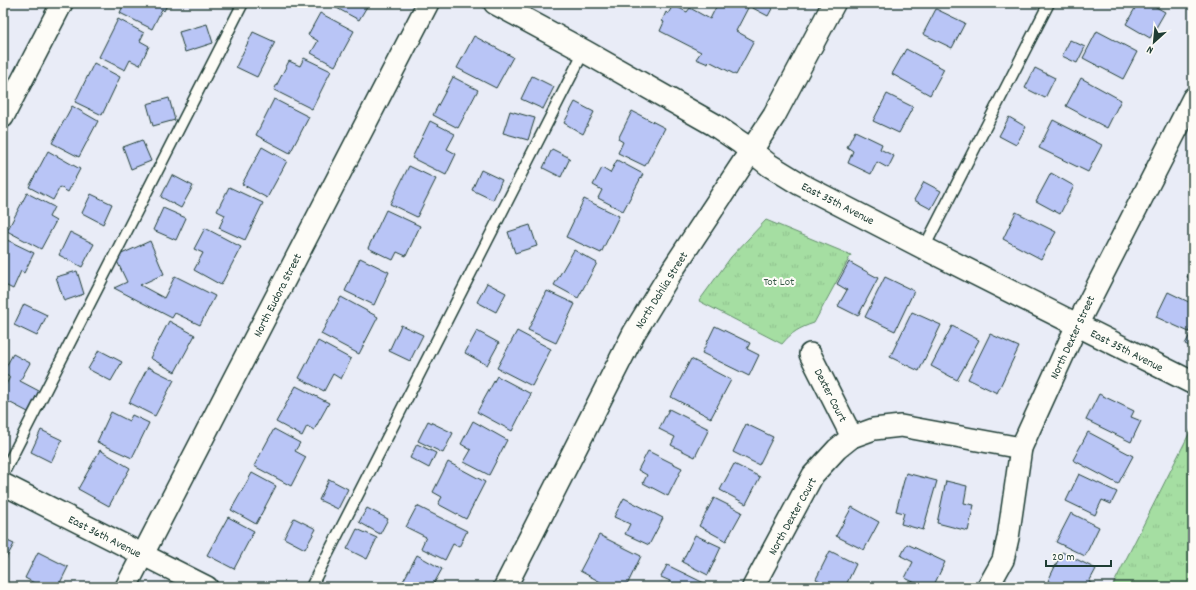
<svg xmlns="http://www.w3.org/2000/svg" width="1196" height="590" font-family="Dekko,sans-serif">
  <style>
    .park { fill: url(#park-tufts); stroke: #628e6b }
    .building { fill: #b9c5f6; stroke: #1f3d34 }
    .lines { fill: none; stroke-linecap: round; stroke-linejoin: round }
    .service-casing { stroke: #1f3d34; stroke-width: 13 }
    .minor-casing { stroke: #1f3d34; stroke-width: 24 }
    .tertiary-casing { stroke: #1f3d34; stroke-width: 25 }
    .service { stroke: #fdfcf7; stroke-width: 10 }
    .minor { stroke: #fdfcf7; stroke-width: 21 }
    .tertiary { stroke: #fdfcf7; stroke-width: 22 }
    .labels { text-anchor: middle; stroke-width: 4; stroke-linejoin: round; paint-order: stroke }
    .street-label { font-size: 12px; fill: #1f3d34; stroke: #fdfcf7 }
    .park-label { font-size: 12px; fill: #3a5d4a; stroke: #fdfcf7 }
  </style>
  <defs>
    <pattern id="park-tufts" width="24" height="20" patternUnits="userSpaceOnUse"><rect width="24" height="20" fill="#a5dea2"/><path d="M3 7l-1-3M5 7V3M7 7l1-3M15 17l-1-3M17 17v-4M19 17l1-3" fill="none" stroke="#8ebf8c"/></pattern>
  </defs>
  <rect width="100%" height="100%" fill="#e9ecf7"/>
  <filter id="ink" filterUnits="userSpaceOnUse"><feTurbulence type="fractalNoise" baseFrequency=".025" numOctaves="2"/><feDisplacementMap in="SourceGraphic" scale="8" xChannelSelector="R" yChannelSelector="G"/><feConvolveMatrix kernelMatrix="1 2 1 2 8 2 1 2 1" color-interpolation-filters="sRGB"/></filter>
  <g filter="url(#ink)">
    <g class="park">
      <path d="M766,220L851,255L814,323C799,328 792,332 782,344L699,301L731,257Z"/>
      <path d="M1193,426V587H1112Z"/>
    </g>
    <g class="building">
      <path d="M3,3H8L4,11H3Z"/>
      <path d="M124,3H168L164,11L162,9L152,29L120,13Z"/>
      <path d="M335,3H369L359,20L333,6Z"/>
      <path d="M718,3H775L768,16L749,6L736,31L754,41L736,75L709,61L708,64L696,59L701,52L660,31L664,22L662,21L666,12L668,14L673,5L687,12L690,8L710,19Z"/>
      <path d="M1138,3H1149L1165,12L1150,38L1126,24Z"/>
      <path d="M936,9L965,23L952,48L923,34Z"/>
      <path d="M320,13L354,31L335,66L311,53L318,41L308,35Z"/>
      <path d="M118,19L144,33L140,41L149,46L140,65L130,60L125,70L99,57Z"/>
      <path d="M207,24L213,43L185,52L179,32Z"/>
      <path d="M1097,31L1137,52L1123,79L1083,58Z"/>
      <path d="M253,32L275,42L257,77L236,67Z"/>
      <path d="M474,36L513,57L496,88L457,68Z"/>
      <path d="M1070,40L1085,47L1077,63L1062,56Z"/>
      <path d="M906,49L944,69L930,95L892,74Z"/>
      <path d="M304,58L331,71L312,109L274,90L289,61L300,66Z"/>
      <path d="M94,63L120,77L102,115L75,102Z"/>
      <path d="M1035,68L1055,78L1045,98L1025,88Z"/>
      <path d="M532,76L554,87L543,109L521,99Z"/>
      <path d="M453,77L478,90L458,128L433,115Z"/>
      <path d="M1081,78L1121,100L1107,128L1066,106Z"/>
      <path d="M887,94L913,107L899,133L873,121Z"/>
      <path d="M169,98L175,120L153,126L147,104Z"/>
      <path d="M274,99L309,117L290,153L256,135Z"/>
      <path d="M575,102L594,112L583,134L564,123Z"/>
      <path d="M72,106L98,121L79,157L52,143Z"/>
      <path d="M510,111L535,118L528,140L503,133Z"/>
      <path d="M632,111L665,128L645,166L618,153L623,142L618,139Z"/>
      <path d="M1009,117L1026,127L1016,145L999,136Z"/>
      <path d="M1053,120L1102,145L1088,172L1039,148Z"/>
      <path d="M430,121L455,134L447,149L456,154L446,175L412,158Z"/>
      <path d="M855,131L882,144L880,149L894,156L888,168L877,162L871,174L848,163L853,151L847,147Z"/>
      <path d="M142,140L151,161L131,169L123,147Z"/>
      <path d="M262,147L287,161L267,198L242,184Z"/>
      <path d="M552,149L570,158L561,177L543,168Z"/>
      <path d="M48,151L80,169L68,192L60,187L53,200L29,187Z"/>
      <path d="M617,160L643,174L623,211L598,198L602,190L593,185L602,168L610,173Z"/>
      <path d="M409,166L436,179L417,217L390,204Z"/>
      <path d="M481,170L502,180L493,200L472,190Z"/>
      <path d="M1051,173L1074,186L1060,214L1036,201Z"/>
      <path d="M172,175L193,186L181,208L161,197Z"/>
      <path d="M924,182L941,191L931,209L914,200Z"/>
      <path d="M229,187L263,203L245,240L219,228L225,215L217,211Z"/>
      <path d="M27,193L54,207L49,217L56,221L41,249L7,231Z"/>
      <path d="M91,194L112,204L103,224L82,213Z"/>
      <path d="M584,199L619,216L601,253L566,237Z"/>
      <path d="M163,208L186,218L176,240L153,230Z"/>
      <path d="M386,210L420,226L406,256L397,252L393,260L368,248Z"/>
      <path d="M1016,212L1056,232L1041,259L1003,239Z"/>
      <path d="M530,225L537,246L515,253L508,232Z"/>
      <path d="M205,228L241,247L221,285L194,270L203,253L194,249Z"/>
      <path d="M70,232L94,244L82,267L59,255Z"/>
      <path d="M3,238L34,253L24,273L21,271L13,289L3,284Z"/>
      <path d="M150,241L164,274L140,285L164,298L175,276L215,296L200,325L175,313L172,318L114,288L127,282L115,257Z"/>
      <path d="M574,250L597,263L578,298L554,285Z"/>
      <path d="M360,258L389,272L374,305L345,291Z"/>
      <path d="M849,262L878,278L858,316L838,306L847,290L837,284Z"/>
      <path d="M1193,266V280L1187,277Z"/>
      <path d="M77,271L84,294L64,301L56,277Z"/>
      <path d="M885,277L914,291L895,331L865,317Z"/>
      <path d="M487,283L506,293L496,312L477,302Z"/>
      <path d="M547,291L575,304L556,343L528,330Z"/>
      <path d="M1168,292L1193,304V323L1189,332L1156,317Z"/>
      <path d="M341,297L378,317L359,354L321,334Z"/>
      <path d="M24,304L47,315L37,336L14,325Z"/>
      <path d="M912,312L941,325L919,371L890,357Z"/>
      <path d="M169,321L195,335L175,372L150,358Z"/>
      <path d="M401,325L423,335L410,361L389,351Z"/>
      <path d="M715,326L750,343L747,349L759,355L749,376L702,353Z"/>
      <path d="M952,326L979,340L957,380L931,366Z"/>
      <path d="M477,331L499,343L487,365L465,353Z"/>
      <path d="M517,331L551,349L532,386L497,368Z"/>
      <path d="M1191,333L1193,334V348L1185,344Z"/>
      <path d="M990,334L1019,347L997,393L968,379Z"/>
      <path d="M318,341L351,359L341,379L333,374L324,391L299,378Z"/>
      <path d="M99,350L122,362L111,381L88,369Z"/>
      <path d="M13,354L30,363L20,381L39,391L28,412L3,399V390L10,377L3,374V372Z"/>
      <path d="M691,359L731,380L711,418L671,397Z"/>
      <path d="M148,367L174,380L155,416L129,403Z"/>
      <path d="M497,376L531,394L512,431L477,412Z"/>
      <path d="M296,386L329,403L314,430L307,426L302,436L276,422Z"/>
      <path d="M1099,394L1134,411L1131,417L1141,421L1131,442L1086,420Z"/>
      <path d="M669,409L709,429L695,457L671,445L675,437L659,429Z"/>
      <path d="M111,412L129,421L132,415L149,423L132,458L97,442Z"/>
      <path d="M428,421L453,433L443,453L418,441Z"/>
      <path d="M473,421L507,440L489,475L464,462L471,450L461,444Z"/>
      <path d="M746,424L773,437L759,465L733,452Z"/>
      <path d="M274,429L300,443L295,451L306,457L291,486L254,466Z"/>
      <path d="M41,430L62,440L51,462L31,452Z"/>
      <path d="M1088,432L1133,456L1118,484L1073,460Z"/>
      <path d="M417,444L436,453L429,468L410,458Z"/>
      <path d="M100,450L130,468L109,506L78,489Z"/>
      <path d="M648,451L682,468L668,496L643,483L647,475L638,470Z"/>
      <path d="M448,462L485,482L466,519L438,504L442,497L433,492Z"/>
      <path d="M734,464L760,477L746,504L720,490Z"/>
      <path d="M252,473L276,486L256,524L231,510Z"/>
      <path d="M906,473L937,481L923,530L901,524L904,513L896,511Z"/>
      <path d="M1079,474L1117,492L1111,504L1102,500L1095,515L1066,501Z"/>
      <path d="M329,479L348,489L338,509L319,500Z"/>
      <path d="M946,481L967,486L964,503L974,505L968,531L937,523Z"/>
      <path d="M624,498L663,518L649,545L625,534L630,524L614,517Z"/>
      <path d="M714,498L742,512L726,541L699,526Z"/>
      <path d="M417,506L467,531L459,547L453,544L445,560L421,548L426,537L406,527Z"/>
      <path d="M852,507L879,522L864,550L836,536Z"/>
      <path d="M367,508L388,519L380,534L359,522Z"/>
      <path d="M1071,513L1099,527L1085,556L1056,542Z"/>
      <path d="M228,517L254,531L234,569L207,555Z"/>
      <path d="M294,518L316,529L305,549L284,538Z"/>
      <path d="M357,529L377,538L367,559L347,549Z"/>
      <path d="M599,535L641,556L626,587H610L580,571Z"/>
      <path d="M695,535L721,547L708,575L682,562Z"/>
      <path d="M3,539L14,544L3,564Z"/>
      <path d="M907,544L945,562L933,587H924L905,578L913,562L901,556Z"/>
      <path d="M830,551L856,564L845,587H832L816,579Z"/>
      <path d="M38,552L68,567L58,587H42L25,578Z"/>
      <path d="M1062,552L1096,569L1089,582L1099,587H1059L1048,581Z"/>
      <path d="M417,555L442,569L432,587H400Z"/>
      <path d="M667,565L704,583L702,587H667L670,581L661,577Z"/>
      <path d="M583,583L591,587H581Z"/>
    </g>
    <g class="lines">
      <g class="service-casing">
        <g id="service">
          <path d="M924,248L1049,3"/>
          <path d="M3,474L243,3"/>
          <path d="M311,587L584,51"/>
        </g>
      </g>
      <g class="minor-casing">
        <g id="minor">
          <path d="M3,117L62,3"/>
          <path d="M810,354L852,437"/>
          <path d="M3,484L207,587"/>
          <path d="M126,587L428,3"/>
          <path d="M753,587L813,475L837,449L852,437L874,429L901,426L1021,448"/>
          <path d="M988,587L1003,560L1008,538L1021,448L1077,325L1193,98"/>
        </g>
      </g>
      <g class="tertiary-casing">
        <g id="tertiary">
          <path d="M495,3L584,51L713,124L741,143L769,165L800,184L924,248L1193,383"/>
          <path d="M505,587L634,333L673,269L774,116L834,3"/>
        </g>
      </g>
      <use href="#service" class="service"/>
      <use href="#minor" class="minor"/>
      <use href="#tertiary" class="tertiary"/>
    </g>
  </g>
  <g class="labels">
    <g class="street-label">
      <text transform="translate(838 203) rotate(27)" y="4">East 35th Avenue</text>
      <text transform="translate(661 290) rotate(-58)" y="4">North Dahlia Street</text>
      <text transform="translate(277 295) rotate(-63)" y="4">North Eudora Street</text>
      <text transform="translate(1072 337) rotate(-65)" y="4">North Dexter Street</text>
      <text transform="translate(1127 350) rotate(27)" y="4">East 35th Avenue</text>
      <text transform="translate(831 395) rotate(63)" y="4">Dexter Court</text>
      <text transform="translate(792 516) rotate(-61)" y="4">North Dexter Court</text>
      <text transform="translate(105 536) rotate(27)" y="4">East 36th Avenue</text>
    </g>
    <g class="park-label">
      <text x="779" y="285">Tot Lot</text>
    </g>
  </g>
  <rect width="1196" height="590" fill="none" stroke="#fdfcf7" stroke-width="16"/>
  <rect x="8" y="8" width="1180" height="574" fill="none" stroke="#1f3d34" stroke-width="1.5" filter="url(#ink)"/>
  <g transform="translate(1154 42) rotate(207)" stroke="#fdfcf7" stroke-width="3" paint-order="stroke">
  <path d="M0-3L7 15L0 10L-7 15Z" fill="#1f3d34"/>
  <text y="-6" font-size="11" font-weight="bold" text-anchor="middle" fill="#1f3d34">N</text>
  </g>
  <path d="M1046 560v6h65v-6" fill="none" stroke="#1f3d34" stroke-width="2"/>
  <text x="1052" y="560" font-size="12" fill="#1f3d34" stroke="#fdfcf7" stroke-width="3" paint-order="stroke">20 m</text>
</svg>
